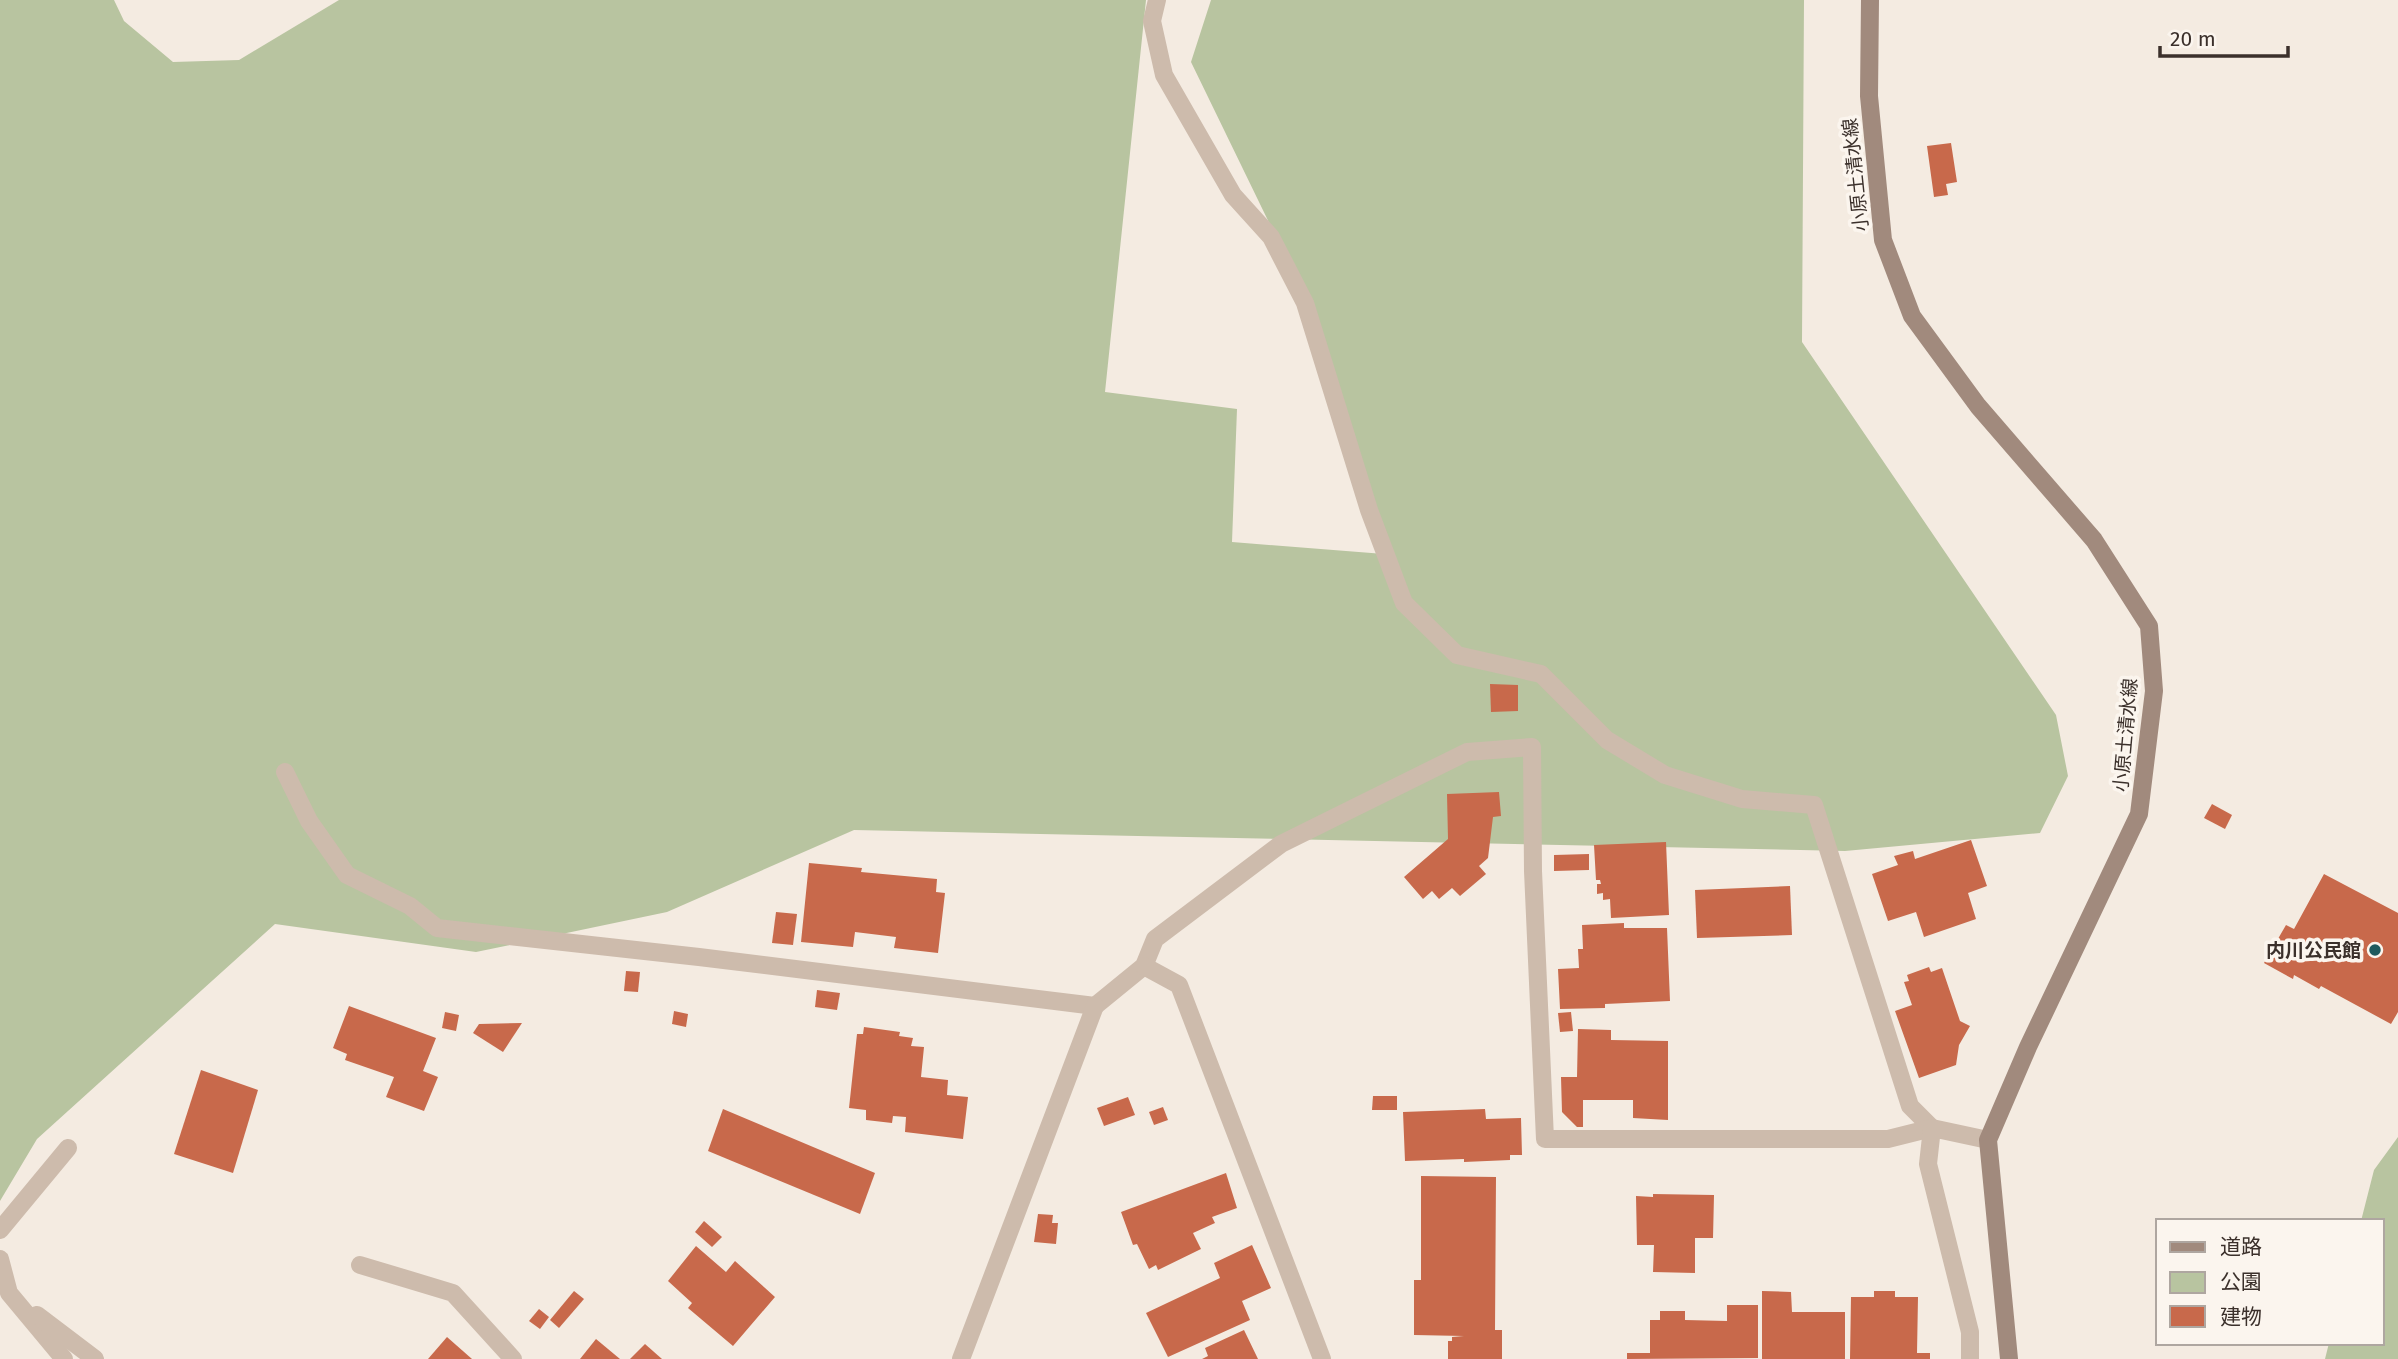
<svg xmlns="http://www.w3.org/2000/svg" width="2398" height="1359" font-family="'Fira Sans','Noto Sans JP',sans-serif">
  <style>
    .green { fill: #b8c4a0 }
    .building { fill: #c8694b }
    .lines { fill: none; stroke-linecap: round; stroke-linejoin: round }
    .street { stroke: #cdbbac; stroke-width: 18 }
    .secondary { stroke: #a18a7d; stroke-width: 18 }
    .poi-dot { fill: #1f5a5e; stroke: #fbf5ee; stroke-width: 2.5 }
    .labels { text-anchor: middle; stroke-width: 7; stroke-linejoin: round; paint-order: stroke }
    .street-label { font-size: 19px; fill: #3b302b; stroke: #fbf5ee }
    .poi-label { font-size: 19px; font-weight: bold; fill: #3b302b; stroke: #fbf5ee; text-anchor: end }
  </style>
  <rect width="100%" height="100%" fill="#f4ebe1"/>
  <g class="green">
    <path d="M0,0H114L124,21L173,62L239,60L339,0H1146L1105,392L1237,409L1232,542L1384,554L1277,239L1191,62L1211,0H1804L1802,342L2056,715L2068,776L2040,833L1845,851L854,830L667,912L476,952L275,924L37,1139L0,1201Z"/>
    <path d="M2398,1137V1359H2325L2329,1343H2382V1221H2361L2374,1170Z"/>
  </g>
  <g class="building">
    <path d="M1951,143L1957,182L1946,184L1948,195L1934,197L1927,146Z"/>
    <path d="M1490,684L1518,685V711L1491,712Z"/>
    <path d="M1499,792L1501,816L1493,817L1488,858L1479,866L1486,874L1460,896L1452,888L1439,899L1432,891L1423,899L1404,877L1448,839L1447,794Z"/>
    <path d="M2212,804L2232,815L2225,829L2204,818Z"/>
    <path d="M1971,840L1987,886L1968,893L1976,919L1924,937L1916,912L1888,921L1872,874L1898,865L1894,856L1913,851L1915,859Z"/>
    <path d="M1666,842L1669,915L1611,918L1610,899L1603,900V893L1597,894V884H1601L1600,880H1596L1594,845Z"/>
    <path d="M1589,854V870L1554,871V855Z"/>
    <path d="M809,863L862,868L861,872L937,879L936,892L945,893L938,953L894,948L896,937L855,932L853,947L801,942Z"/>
    <path d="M2324,874L2398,913V1012L2391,1024L2321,986L2319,989L2294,975L2293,979L2264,963L2286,925L2294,929Z"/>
    <path d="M1790,886L1792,935L1697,938L1695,890Z"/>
    <path d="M776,912L797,914L793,945L772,943Z"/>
    <path d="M1624,923V928H1667L1670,1001L1605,1004V1008L1560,1009L1558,969L1579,968L1578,949H1583L1582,925Z"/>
    <path d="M1929,967L1931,972L1942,968L1960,1021L1970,1026L1959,1045L1956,1065L1919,1078L1895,1011L1912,1005L1904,982L1909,981L1907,975Z"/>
    <path d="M626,971L640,972L638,992L624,991Z"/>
    <path d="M817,990L840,993L837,1010L815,1007Z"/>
    <path d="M349,1006L436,1038L423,1071L438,1077L424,1111L386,1097L394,1077L345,1060L347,1054L333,1048Z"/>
    <path d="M674,1011L688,1014L686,1027L672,1024Z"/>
    <path d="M445,1012L459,1015L456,1031L442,1028Z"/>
    <path d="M1571,1012L1573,1031L1560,1032L1558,1013Z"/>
    <path d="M522,1023L503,1052L473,1033L479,1024Z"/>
    <path d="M864,1027L900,1032L899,1036L913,1038L911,1046L924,1047L921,1077L948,1080L947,1095L968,1097L963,1139L905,1132L906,1117L893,1116L892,1123L866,1120V1110L849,1108L857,1034H863Z"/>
    <path d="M1578,1029L1611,1030V1040L1668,1041V1120L1633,1118V1100H1583V1127H1577L1562,1112L1561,1077H1577Z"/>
    <path d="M201,1070L258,1090L233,1173L174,1154Z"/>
    <path d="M1373,1096H1397V1110H1372Z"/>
    <path d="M1128,1097L1135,1115L1104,1126L1097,1108Z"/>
    <path d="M1163,1107L1168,1120L1154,1125L1149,1112Z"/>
    <path d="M723,1109L875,1173L860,1214L708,1151Z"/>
    <path d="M1485,1109L1486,1119L1521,1118L1522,1155H1510V1160L1464,1162V1159L1405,1161L1403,1112Z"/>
    <path d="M1226,1173L1237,1208L1212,1217L1215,1223L1193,1233L1201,1249L1158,1270L1156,1265L1149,1269L1137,1244L1133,1245L1121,1212Z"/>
    <path d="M1421,1176L1496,1177L1495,1330H1502V1359H1448V1341H1452V1337L1464,1336L1414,1335V1280H1421Z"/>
    <path d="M1653,1194L1714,1195L1713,1238H1695V1273L1653,1272L1654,1245H1637L1636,1196L1653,1197Z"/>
    <path d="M1038,1214L1053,1215L1052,1223H1058L1056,1244L1034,1242Z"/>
    <path d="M704,1221L722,1237L712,1247L695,1232Z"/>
    <path d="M1252,1245L1271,1288L1242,1301L1250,1320L1168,1357L1146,1313L1220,1278L1214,1263Z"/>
    <path d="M696,1246L726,1272L735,1261L775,1297L733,1346L688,1308L692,1303L668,1281Z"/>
    <path d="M574,1291L584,1299L559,1328L550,1320Z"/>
    <path d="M1762,1291L1791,1292L1792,1312H1845V1359H1762Z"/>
    <path d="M1874,1291H1895V1297H1918L1917,1353H1930V1359H1850L1851,1297H1874Z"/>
    <path d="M1727,1305H1758V1358L1627,1359V1353H1650V1320H1660V1311H1685V1320L1727,1321Z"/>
    <path d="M539,1309L549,1317L540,1329L529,1321Z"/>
    <path d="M1244,1330L1258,1359H1202L1208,1356L1205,1348Z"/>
    <path d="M447,1337L472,1359H428Z"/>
    <path d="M596,1339L620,1359H580Z"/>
    <path d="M645,1344L662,1359H630Z"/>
  </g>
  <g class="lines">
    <g class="street">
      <path d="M1157,0L1152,21L1164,75L1233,195L1271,237L1305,303L1369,510L1404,603L1457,655L1541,674L1607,740L1665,775L1742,799L1814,805L1910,1106L1932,1128"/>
      <path d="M285,772L309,821L347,875L410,906L437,928L699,957L1095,1006L1144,966L1155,939L1281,844L1467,752L1532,747L1533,871L1545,1139H1888L1932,1128"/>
      <path d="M1144,966L1179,985L1322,1359"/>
      <path d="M0,1230L68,1148"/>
      <path d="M0,1259L9,1293L64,1359"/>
      <path d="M360,1265L453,1293L513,1359"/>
      <path d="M37,1315L95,1359"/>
      <path d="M961,1359L1095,1006"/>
      <path d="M1970,1359V1332L1928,1164L1932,1128L1988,1140"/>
    </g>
    <path class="secondary" d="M1870,0L1869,96L1883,240L1912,316L1978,406L2094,540L2149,626L2154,691L2139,814L2028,1047L1988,1140L2009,1359"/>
  </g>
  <circle class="poi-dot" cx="2375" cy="950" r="7"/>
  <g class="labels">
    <g class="street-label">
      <text transform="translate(1855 175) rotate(-96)" y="7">小原土清水線</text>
      <text transform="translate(2125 735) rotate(-85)" y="7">小原土清水線</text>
    </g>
    <g class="poi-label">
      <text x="2361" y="957">内川公民館</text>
    </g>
  </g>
  <rect x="2156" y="1219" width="228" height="126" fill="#fbf5ee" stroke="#aea6a0" stroke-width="2"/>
  <rect x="2170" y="1242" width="35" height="10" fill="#a18a7d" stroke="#aea6a0" stroke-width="2"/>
  <text x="2220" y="1254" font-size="21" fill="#3b302b">道路</text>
  <rect x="2170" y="1272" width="35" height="21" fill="#b8c4a0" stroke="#aea6a0" stroke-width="2"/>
  <text x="2220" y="1289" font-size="21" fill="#3b302b">公園</text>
  <rect x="2170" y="1306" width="35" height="21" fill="#c8694b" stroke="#aea6a0" stroke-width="2"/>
  <text x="2220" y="1324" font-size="21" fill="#3b302b">建物</text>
  <path d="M2160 46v10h128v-10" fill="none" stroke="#3b302b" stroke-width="3.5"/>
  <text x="2170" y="46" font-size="21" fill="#3b302b" stroke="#fbf5ee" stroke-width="5" paint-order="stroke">20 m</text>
</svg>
